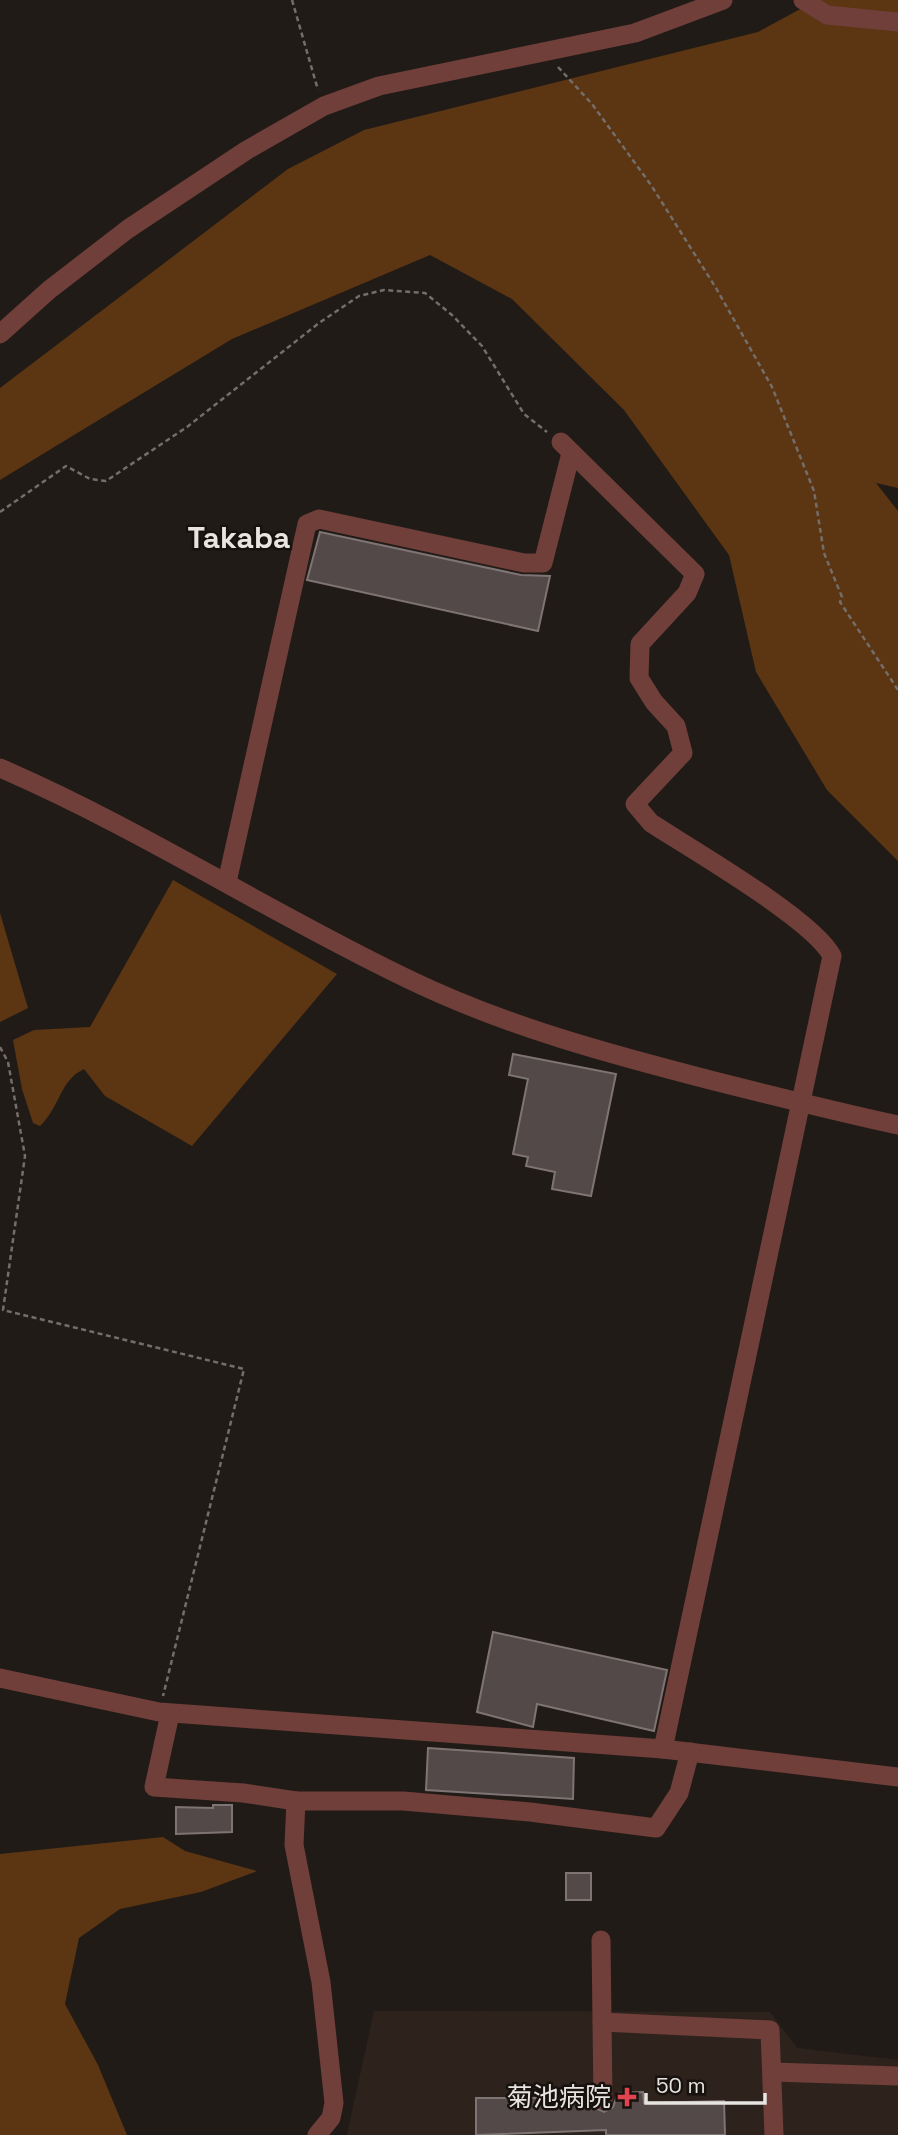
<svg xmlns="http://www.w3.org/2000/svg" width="898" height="2135" font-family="'Space Grotesk','Noto Sans JP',sans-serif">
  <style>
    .built { fill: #2e231c }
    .green { fill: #5c3512 }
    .building { fill: #524948; stroke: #7e7473; stroke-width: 2 }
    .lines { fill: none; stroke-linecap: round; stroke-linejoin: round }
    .path { stroke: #736e6a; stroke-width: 2.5; stroke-dasharray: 5 3.5; stroke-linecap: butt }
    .minor { stroke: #703f3a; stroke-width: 19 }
    .health-dot { fill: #e0444e; stroke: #17120e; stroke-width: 2.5 }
    .labels { text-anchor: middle; stroke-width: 5; stroke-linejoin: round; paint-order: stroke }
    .poi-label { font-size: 26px; fill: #e8e4e1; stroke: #17120e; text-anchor: end }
    .quarter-label { font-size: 30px; font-weight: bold; fill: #e8e4e1; stroke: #17120e }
  </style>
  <rect width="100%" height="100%" fill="#211b17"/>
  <path class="built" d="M374,2011L770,2012L797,2048L898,2060V2135H347Z"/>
  <g class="green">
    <path d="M817,0H898V488L876,483L898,511V861L827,790L756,672L729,555L624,410L512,299L430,255L232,339L0,480V388L288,169L364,130L758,32Z"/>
    <path d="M173,880L337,974L192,1146L105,1096L84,1069C59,1081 61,1106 40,1126L33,1123L22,1089L13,1040L34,1030L90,1027Z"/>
    <path d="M0,913L28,1008L0,1022Z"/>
    <path d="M163,1837L185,1851L257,1871L201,1892L120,1909L79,1938L65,2004L98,2065L127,2135H0V1854Z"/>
  </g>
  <g class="building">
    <path d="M320,532L521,575L550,576L538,631L307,580Z"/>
    <path d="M513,1054L616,1074L591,1196L552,1189L555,1172L526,1166L528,1157L513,1154L528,1079L509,1075Z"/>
    <path d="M493,1632L667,1670L654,1731L537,1704L533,1727L477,1712Z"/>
    <path d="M428,1748L574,1758L573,1799L426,1790Z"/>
    <path d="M213,1805H232V1832L176,1834V1807L213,1808Z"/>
    <rect x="566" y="1873" width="25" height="27"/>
    <path d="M643,2092L644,2103L724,2101L725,2135H606V2130L476,2135V2098H591L593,2107L604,2112L613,2107L618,2093Z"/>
  </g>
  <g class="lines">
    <g class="path">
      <path d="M292,0L318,90"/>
      <path d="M558,67L592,104L651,185L716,288L772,387L814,491L824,553L842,597L840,602L898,690"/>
      <path d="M0,512L66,466L90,479L106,481L187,427L319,323L359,296L384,290L425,293L452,315L482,346L524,414L547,432"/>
      <path d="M0,1047L8,1062L25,1156L3,1310L244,1369L163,1696"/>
    </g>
    <g class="minor">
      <path d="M803,0L827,15L898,22"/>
      <path d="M0,334L49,290L128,229L247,150L324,106L379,86L635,33L723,0"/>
      <path d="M561,442L695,574L687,593L640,644L639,678L654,702L676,726L683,753L635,804L651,823C691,849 814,920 832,956L663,1749"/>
      <path d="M0,768C141,829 270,913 408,979C507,1027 613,1055 718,1082C778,1097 838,1112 898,1125"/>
      <path d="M227,882L307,524L319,519L524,563H543L571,453"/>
      <path d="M0,1678L159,1712L663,1749L898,1777"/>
      <path d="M170,1714L154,1787L243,1793L296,1801"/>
      <path d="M601,1940L603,2100"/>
      <path d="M602,2022L770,2030L774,2135"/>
      <path d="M772,2072L898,2076"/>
      <path d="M317,2135L331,2118L334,2103L321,1982L294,1845L296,1801H403L530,1812L656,1828L679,1793L690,1752"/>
    </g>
  </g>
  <path class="health-dot" d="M623.5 2086.5h7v7h7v7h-7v7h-7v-7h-7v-7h7z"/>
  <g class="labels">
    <g class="poi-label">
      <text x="611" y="2106">菊池病院</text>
    </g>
    <g class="quarter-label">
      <text x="239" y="548">Takaba</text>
    </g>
  </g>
  <path d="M646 2093v10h119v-10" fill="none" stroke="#e8e4e1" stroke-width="3.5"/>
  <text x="656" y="2093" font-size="21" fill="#e8e4e1" stroke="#17120e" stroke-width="5" paint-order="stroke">50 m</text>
</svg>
